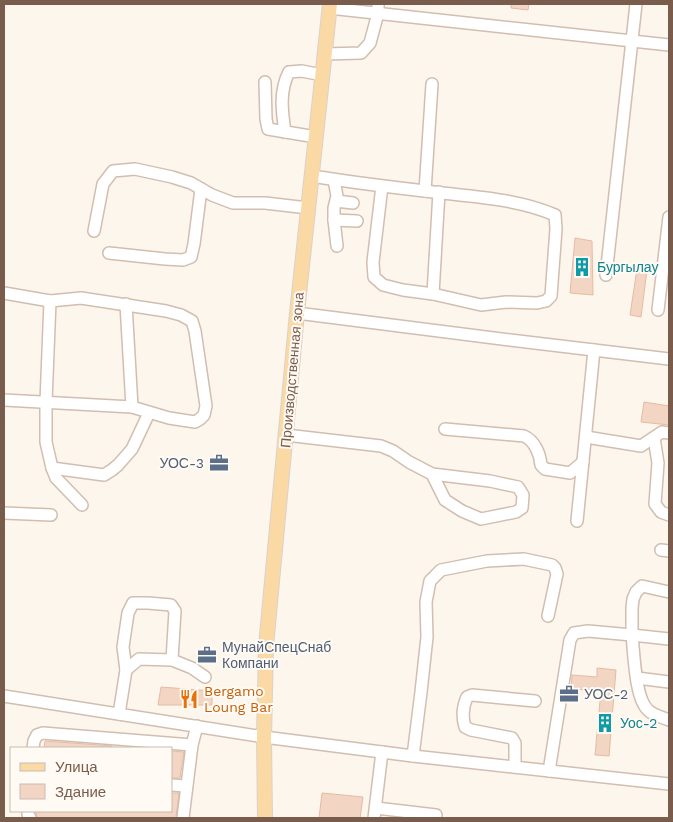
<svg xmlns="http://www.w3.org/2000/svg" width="673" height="822" font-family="'Work Sans',sans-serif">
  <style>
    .building { fill: #f3d5c3; stroke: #e6bba3 }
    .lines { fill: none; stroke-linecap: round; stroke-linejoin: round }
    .minor-casing { stroke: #d1beb0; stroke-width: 14 }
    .major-casing { stroke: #dad1cd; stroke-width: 16 }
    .minor { stroke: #fff; stroke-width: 11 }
    .major { stroke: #fbd9a5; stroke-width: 14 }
    .labels { text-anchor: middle; stroke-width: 4; stroke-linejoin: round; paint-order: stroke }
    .culture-label { font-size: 14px; fill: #0d838f; stroke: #fffaf3; text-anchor: start }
    .street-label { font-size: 14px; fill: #7a5c4d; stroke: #fffaf3 }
    .service-label { font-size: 14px; fill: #4e5e75; stroke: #fffaf3; text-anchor: start }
    .food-label { font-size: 14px; fill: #c56008; stroke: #fffaf3; text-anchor: start }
  </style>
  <rect width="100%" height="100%" fill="#fdf6ec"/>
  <g class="building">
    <path d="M511,4H529L528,10L511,8Z"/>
    <path d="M575,238L592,241L593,295L570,293Z"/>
    <path d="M637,269L647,270L641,317L630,315Z"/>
    <path d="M644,402L669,406V425L641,422Z"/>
    <path d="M597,668L616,670L609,756L595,755L601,691L571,689L572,675L597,677Z"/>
    <path d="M161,687L212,691V705H158Z"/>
    <path d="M45,741L112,746V748H44Z"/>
    <path d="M171,751L184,752L180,778H171Z"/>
    <path d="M171,793H179L176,818H37L36,812V811H171Z"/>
    <path d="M322,793L363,797L360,818H319Z"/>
  </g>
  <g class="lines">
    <g class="minor-casing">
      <g id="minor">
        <path d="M329,8L669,45"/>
        <path d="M325,54L361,53L370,43L378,13V4"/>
        <path d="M265,82L266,119L268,129L316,137"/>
        <path d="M285,132C282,112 279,91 289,72L302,71L322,75"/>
        <path d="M312,176C355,183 398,188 442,193C479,197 521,200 555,215L556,229L551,296L546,301L537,303L506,302L481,305L433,294L403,290L383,285L374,277L373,262L382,186"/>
        <path d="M334,180L337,196L334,208V220L337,246"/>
        <path d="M425,191L432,84"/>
        <path d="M336,201L353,203"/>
        <path d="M334,220L357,221"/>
        <path d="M94,231L103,184L113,171L135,169L172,177L191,183L212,195L233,203H265L308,208"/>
        <path d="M109,253L165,259L183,260L191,257L194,244L201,189"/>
        <path d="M606,275L636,4"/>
        <path d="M4,293L50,301L81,298L166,311L181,315L192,321L195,331L206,406L204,415L200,419L195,422L169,418L132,407L4,400"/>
        <path d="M433,294L439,192"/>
        <path d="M50,301L46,402V442L52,468L56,478L82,505"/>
        <path d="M126,304L132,407"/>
        <path d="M658,310L669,217"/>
        <path d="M297,313L510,340L669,359"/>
        <path d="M445,429L524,436C535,441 540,454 541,465L545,469L570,473L583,462"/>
        <path d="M286,435L381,446L393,451L409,462L432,474L490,481L518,487L523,495L522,508L516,512L481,519L462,511L445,500L432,474"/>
        <path d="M586,437L641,446L662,432L669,433"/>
        <path d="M654,438L658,463L655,504L661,512L669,515"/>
        <path d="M52,468L104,475L112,470L118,465L132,449L149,413"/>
        <path d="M4,513L51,515"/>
        <path d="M577,521L594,350"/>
        <path d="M661,550L669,551"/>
        <path d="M669,639L632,635C634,653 635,699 648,710C654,716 662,717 669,720"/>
        <path d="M126,670L139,659L172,660L192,668L205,677"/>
        <path d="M637,678L669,682"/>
        <path d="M4,696L264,737L413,756L669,784"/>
        <path d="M119,714L126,670L123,647L128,613L133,603H148L171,605L175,611L172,660"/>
        <path d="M33,748L34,741L37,735L43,733L192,745"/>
        <path d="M413,756L421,692L427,637L426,602L430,581L441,570L487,561L524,559L552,565L555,568L557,574L548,616"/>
        <path d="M515,767V743L512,738L471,730L465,727C462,717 463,706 467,697L472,695L535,701"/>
        <path d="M549,771L570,640L574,633L588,631L632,635V608L633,599L636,592L642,586L669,592"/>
        <path d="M171,785L186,786"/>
        <path d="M376,808L436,815"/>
        <path d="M28,811V814L30,818"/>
        <path d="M183,818L192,745L197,726"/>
        <path d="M374,818L382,752"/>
      </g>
    </g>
    <g class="major-casing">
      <path id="major" d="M265,818L264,737L266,646L297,313L330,4"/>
    </g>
    <use href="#minor" class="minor"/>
    <use href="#major" class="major"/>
  </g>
  <defs>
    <g id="building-bare" transform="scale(1.5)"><path d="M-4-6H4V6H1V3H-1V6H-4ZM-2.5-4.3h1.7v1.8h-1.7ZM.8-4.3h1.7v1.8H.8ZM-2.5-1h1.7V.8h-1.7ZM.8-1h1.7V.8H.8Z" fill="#0f9aa8" stroke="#fffaf3" stroke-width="2.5" paint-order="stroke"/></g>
    <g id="office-bare" transform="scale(1.5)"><path d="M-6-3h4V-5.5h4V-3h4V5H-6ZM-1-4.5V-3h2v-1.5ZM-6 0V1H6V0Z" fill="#5c6f8a" stroke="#fffaf3" stroke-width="2.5" paint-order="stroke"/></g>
    <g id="restaurant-bare" transform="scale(1.5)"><path d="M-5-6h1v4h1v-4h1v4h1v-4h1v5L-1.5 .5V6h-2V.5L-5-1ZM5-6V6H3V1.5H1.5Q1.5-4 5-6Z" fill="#e8710a" stroke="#fffaf3" stroke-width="2.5" paint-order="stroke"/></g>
  </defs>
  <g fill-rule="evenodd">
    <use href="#building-bare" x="582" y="267"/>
    <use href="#office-bare" x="219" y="463"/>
    <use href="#office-bare" x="207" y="655"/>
    <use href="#office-bare" x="569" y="694"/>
    <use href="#restaurant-bare" x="189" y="699"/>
    <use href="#building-bare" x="605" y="723"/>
  </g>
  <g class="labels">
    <g class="culture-label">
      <text x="597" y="272">Бургылау</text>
      <text x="620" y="728">Уос-2</text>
    </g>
    <g class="street-label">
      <text transform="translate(292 370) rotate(-85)" y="5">Производственная зона</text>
    </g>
    <g class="service-label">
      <text x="204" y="468" text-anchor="end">УОС-3</text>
      <text x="222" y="652">МунайСпецСнаб<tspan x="222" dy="16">Компани</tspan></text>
      <text x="584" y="699">УОС-2</text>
    </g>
    <g class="food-label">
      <text x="204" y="696">Bergamo<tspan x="204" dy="16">Loung Bar</tspan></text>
    </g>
  </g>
  <rect width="673" height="822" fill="none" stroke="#7a5c4d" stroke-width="10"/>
  <rect x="10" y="747" width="162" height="65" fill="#fffaf3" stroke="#cabbb1"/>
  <rect x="20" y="763" width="25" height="8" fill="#fbd9a5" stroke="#cabbb1"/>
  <text x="55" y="772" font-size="15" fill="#7a5c4d">Улица</text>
  <rect x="20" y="784" width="25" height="15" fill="#f3d5c3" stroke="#cabbb1"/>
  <text x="55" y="797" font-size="15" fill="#7a5c4d">Здание</text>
</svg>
